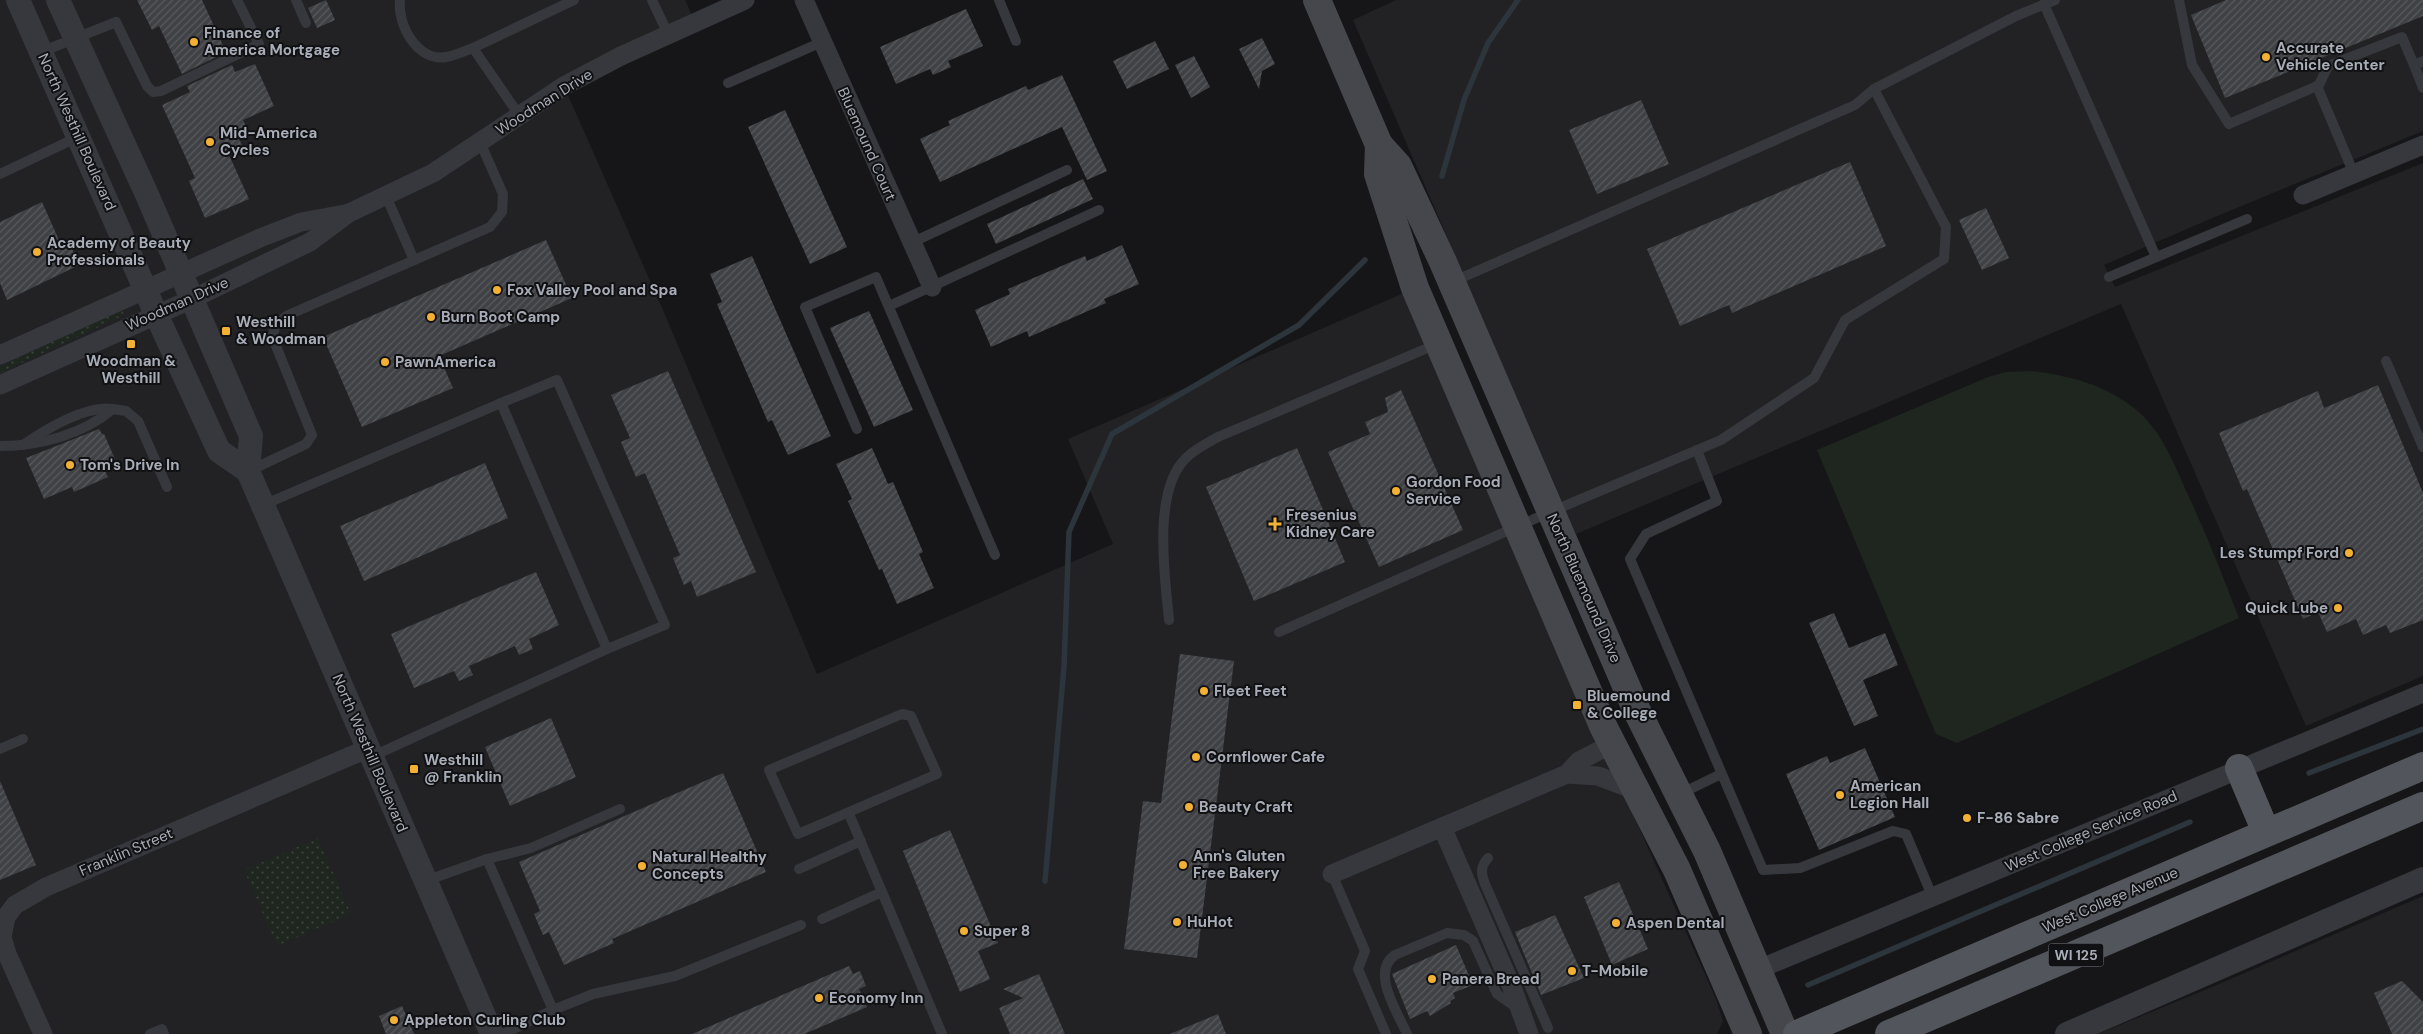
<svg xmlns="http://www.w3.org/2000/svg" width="2423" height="1034" font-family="'DM Sans',sans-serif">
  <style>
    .built { fill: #222225 }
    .grass { fill: url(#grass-dots) }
    .garden { fill: #1e261f }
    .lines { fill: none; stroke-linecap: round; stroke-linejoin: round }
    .stream { stroke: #2c353c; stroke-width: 5.5 }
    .building { fill: url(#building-hatch) }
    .service { stroke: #37383d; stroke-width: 10 }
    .minor { stroke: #37383d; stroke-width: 19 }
    .tertiary { stroke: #37383d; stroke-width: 24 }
    .secondary { stroke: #45474d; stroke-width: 28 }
    .primary { stroke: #53555c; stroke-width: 28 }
    .poi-dot { fill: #f2b134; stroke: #111113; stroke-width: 2 }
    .labels { text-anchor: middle; stroke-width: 4; stroke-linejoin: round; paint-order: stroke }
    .shield { fill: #111113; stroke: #7b7e86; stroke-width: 1 }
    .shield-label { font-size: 14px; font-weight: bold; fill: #a8adb8 }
    .poi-label { font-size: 15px; font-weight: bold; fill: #a8adb8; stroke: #111113; text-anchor: start }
    .street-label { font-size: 15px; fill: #a8adb8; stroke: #111113 }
  </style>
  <defs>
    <pattern id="grass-dots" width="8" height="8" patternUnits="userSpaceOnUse" patternTransform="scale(1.25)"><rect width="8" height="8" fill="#1e261f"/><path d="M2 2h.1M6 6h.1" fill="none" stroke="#3c433d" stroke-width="1.8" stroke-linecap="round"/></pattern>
    <pattern id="building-hatch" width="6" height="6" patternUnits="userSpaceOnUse" patternTransform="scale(1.25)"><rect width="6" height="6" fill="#404145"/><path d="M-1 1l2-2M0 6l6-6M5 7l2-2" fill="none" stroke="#595a5e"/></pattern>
  </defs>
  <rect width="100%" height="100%" fill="#161618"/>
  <g class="built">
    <path d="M0,0H685L695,22L564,86L666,317L817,674L1113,544L1068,439L1406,292L1626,799L1716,999L1723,1021L1717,1034H0Z"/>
    <path d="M1396,0H2423V131L2210,219L2104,265L2115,287L2423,163V676L2306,726L2121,304L1576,534L1353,20Z"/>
    <path d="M2423,896V1034H2098L2212,987Z"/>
  </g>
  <g class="grass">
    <path d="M122,310L124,315L0,373V366Z"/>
    <path d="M318,838L351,914L277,946L244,870Z"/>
  </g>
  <path class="garden" d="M2032,371C2070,376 2103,384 2134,408C2162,430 2174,464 2188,495C2207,535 2223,577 2239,618L1957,743L1936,734L1817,450L1988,377L2006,372Z"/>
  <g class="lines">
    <g class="stream">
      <path d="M1442,176L1464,100L1488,43L1518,0"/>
      <path d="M2309,773L2423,729"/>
      <path d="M1045,881L1064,667L1069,532L1112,434L1299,325L1365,260"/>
      <path d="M1808,985L2190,822"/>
    </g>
  </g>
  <g class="building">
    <path d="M137,0H202L226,52L182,74L159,26L152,30Z"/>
    <path d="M326,0L335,20L317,28L308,8Z"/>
    <path d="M2226,0H2423V16L2225,98L2191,15Z"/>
    <path d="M966,9L983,46L948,61L951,67L933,75L930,69L896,84L880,47Z"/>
    <path d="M1262,38L1275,64L1262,71L1259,89L1239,49Z"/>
    <path d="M1155,41L1169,69L1127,89L1113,61Z"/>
    <path d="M1194,56L1210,87L1191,98L1175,65Z"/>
    <path d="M255,64L274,106L243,120L248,131L238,136L243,148L229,155L249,199L205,218L189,181L195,178L162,105L190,92L187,86L232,65L235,72Z"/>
    <path d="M1062,75L1107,171L1087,180L1062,127L940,182L920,139L950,125L948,121L1026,86L1028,90Z"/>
    <path d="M1641,100L1669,164L1597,194L1569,130Z"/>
    <path d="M785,110L847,247L810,264L748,127Z"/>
    <path d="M1850,162L1886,246L1732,313L1729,305L1680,326L1647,249Z"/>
    <path d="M1083,179L1093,199L996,244L987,224Z"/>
    <path d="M42,202L59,240L69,241L79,265L7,300L0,283V222Z"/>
    <path d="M1986,208L2009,258L1982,270L1959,220Z"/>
    <path d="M546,240L572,298L439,356L453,388L362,427L323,337Z"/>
    <path d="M1122,245L1139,284L1104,299L1106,303L1029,337L1027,331L991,347L975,310L1010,294L1008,289L1085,256L1087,261Z"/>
    <path d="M752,256L831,436L788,455L772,420L768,422L717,304L722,302L710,274Z"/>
    <path d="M869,311L913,410L874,427L830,328Z"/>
    <path d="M668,371L756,572L697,597L691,581L684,585L673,558L680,555L645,473L636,477L621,442L630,438L611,395Z"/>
    <path d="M2378,385L2423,493V620L2390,633L2386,625L2363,635L2356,619L2327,632L2318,612L2303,619L2247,489L2243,491L2219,433L2318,391L2324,408Z"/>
    <path d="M1401,390L1463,530L1379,567L1328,452L1370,434L1365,422L1388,412L1385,398Z"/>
    <path d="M99,429L102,434H104L115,459L108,462L111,469L105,471L108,477L74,492L72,487L44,499L26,458Z"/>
    <path d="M872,448L888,484L893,482L923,552L919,554L934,588L897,604L882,569L879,570L848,501L852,499L836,464Z"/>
    <path d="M1297,448L1345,562L1254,601L1206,487Z"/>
    <path d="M485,463L508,518L364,581L340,526Z"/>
    <path d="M536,572L559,625L529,639L533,649L519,655L515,646L469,666L473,675L459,681L454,671L414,688L391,634Z"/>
    <path d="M1834,613L1849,648L1885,633L1898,665L1863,680L1878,716L1854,726L1809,623Z"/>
    <path d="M1180,654L1234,661L1197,958L1124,949L1143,801L1161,803Z"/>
    <path d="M551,718L576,777L510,806L485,747Z"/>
    <path d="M1865,748L1895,817L1819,850L1786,774L1827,756L1830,763Z"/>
    <path d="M723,773L766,872L612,939L614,943L564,965L549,932L543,935L534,914L540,911L519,862Z"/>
    <path d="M0,781L36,865L0,880Z"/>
    <path d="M950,830L998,943L978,951L990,979L960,992L903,851Z"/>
    <path d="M1619,882L1648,949L1612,965L1584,897Z"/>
    <path d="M1555,915L1584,978L1541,995L1515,932Z"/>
    <path d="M1456,945L1473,985L1453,993L1455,998L1450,1001L1451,1003L1430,1016L1427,1011L1410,1019L1392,974Z"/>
    <path d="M849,966L853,974L860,971L866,986L859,989L867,1007L816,1029L804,1034H692Z"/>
    <path d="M1039,974L1065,1034H1010L999,1008L1023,998L1003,989Z"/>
    <path d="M2402,981L2423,1002V1034H2392L2374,993Z"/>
    <path d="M402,1006L414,1034H386L379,1016Z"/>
    <path d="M1218,1014L1226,1034H1170Z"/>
  </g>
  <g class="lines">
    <g class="service">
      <path d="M296,0L306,23"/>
      <path d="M400,0C397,24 417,62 446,57C455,56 464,51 473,48"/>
      <path d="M652,0L668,34"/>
      <path d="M999,0L1016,41"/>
      <path d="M2179,0L2192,65L2229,124L2317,86L2354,174"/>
      <path d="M2044,4L2156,257"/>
      <path d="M41,52L116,22L147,86L153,92L161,91L259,44L237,0"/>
      <path d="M2423,61L2414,65L2423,88"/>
      <path d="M728,83L822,42"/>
      <path d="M2318,87L2328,66L2402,37L2414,65"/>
      <path d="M519,115L473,48L574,0"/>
      <path d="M0,174L78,137"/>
      <path d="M386,196L414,260"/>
      <path d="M911,243L1067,170"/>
      <path d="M2109,277L2247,219"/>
      <path d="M1452,282L1855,105L1874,89L2016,16L2055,0"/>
      <path d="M889,306L1099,210"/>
      <path d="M2386,361L2423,447"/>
      <path d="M501,403L557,380L665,625L607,649"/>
      <path d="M857,429L805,307L876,277L995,555"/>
      <path d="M23,445C46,429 86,405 113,409"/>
      <path d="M0,446C39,446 82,435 113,409L126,411L138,421L167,487"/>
      <path d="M1697,450L1717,501L1646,534L1630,559L1763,870L1800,868L1893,831L1906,834L1933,898"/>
      <path d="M249,471L306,444L312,435L272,336L276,326L286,316L490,227L502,212L503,194L480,142"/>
      <path d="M263,505L501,403L607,649L373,756"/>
      <path d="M1169,620C1165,577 1152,491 1186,458C1195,449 1207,443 1218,437L1437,344"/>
      <path d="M1279,632L1550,512L1721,440L1814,378L1845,320L1944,259L1946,227L1874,89"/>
      <path d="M902,714L911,716L937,774L798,834L769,770Z"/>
      <path d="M0,749L23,739"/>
      <path d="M1680,794L1721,774"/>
      <path d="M849,814L942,1034"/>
      <path d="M1488,858C1480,867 1481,873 1485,884L1548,1028"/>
      <path d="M487,859L553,1010"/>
      <path d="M799,869L861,841"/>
      <path d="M1332,874L1365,951L1358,969L1386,1034"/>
      <path d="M425,881L487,859L531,848L620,809"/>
      <path d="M822,919L882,892"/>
      <path d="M150,1034L162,1029L164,1034"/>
      <path d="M503,1034L553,1010L593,994L675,976L801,925"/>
      <path d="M1407,1034C1398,1013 1370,972 1395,955L1447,933L1464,935L1473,941L1497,994L1517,1008"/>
    </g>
    <g class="minor">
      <path d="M804,0L932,287"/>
      <path d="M2303,195L2423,145"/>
      <path d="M0,355L260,238L301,222L345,214"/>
      <path d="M0,385L192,299L310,242L349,213L433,173L564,86L621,56L745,0"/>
      <path d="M1567,774L1598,776L1635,790"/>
      <path d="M1442,827L1513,990L1529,1034"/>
      <path d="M1332,874L1567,774L1579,761L1612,744"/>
      <path d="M1759,969L2423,693"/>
      <path d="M43,1034L7,954L2,937L6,917L15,905L46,887L369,748"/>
    </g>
    <g class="tertiary">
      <path d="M18,0L156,314L219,451L248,471"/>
      <path d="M58,0L148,197L251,436L248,471L492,1034"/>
      <path d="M2067,1034L2423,879"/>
    </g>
    <g class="secondary">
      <path d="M1317,0L1379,145L1398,166L1443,262L1637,711L1707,851L1785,1034"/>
      <path d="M1379,145L1378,174L1415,288L1603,726L1677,870L1748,1034"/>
    </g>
    <g class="primary">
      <path d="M2239,768L2266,832"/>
      <path d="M1797,1034L2423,766"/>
      <path d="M1889,1034L2423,806"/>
    </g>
  </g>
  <g class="poi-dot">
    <circle cx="194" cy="42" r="5"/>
    <circle cx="2266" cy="57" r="5"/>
    <circle cx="210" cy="142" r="5"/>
    <circle cx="37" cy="252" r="5"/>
    <circle cx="497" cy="290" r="5"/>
    <circle cx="431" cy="317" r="5"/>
    <rect x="221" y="326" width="10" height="10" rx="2.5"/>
    <rect x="126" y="339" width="10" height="10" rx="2.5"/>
    <circle cx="385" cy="362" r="5"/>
    <circle cx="70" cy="465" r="5"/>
    <circle cx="1396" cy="491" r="5"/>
    <path d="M1272.5 516.5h5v5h5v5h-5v5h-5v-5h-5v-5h5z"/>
    <circle cx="2349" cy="553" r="5"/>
    <circle cx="2338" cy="608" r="5"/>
    <circle cx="1204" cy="691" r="5"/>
    <rect x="1572" y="700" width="10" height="10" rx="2.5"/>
    <circle cx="1196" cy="757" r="5"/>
    <rect x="409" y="764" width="10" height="10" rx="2.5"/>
    <circle cx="1840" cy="795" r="5"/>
    <circle cx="1189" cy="807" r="5"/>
    <circle cx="1967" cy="818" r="5"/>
    <circle cx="1183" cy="865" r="5"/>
    <circle cx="642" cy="866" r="5"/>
    <circle cx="1177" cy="922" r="5"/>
    <circle cx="1616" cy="923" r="5"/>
    <circle cx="964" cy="931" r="5"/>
    <circle cx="1572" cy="971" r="5"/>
    <circle cx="1432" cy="979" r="5"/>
    <circle cx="819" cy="998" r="5"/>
    <circle cx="394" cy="1020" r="5"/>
  </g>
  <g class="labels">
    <rect class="shield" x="2048.5" y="943.5" width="55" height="23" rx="4"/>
    <g class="shield-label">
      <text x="2076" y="960">WI 125</text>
    </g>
    <g class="poi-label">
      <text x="204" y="38">Finance of<tspan x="204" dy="17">America Mortgage</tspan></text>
      <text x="2276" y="53">Accurate<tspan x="2276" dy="17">Vehicle Center</tspan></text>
      <text x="220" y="138">Mid-America<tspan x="220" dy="17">Cycles</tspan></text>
      <text x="47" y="248">Academy of Beauty<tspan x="47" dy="17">Professionals</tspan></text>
      <text x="507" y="295">Fox Valley Pool and Spa</text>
      <text x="441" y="322">Burn Boot Camp</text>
      <text x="236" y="327">Westhill<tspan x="236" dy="17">&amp; Woodman</tspan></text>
      <text x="131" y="366" text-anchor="middle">Woodman &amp;<tspan x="131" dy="17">Westhill</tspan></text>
      <text x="395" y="367">PawnAmerica</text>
      <text x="80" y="470">Tom's Drive In</text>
      <text x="1406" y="487">Gordon Food<tspan x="1406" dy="17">Service</tspan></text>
      <text x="1286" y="520">Fresenius<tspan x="1286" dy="17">Kidney Care</tspan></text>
      <text x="2339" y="558" text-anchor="end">Les Stumpf Ford</text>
      <text x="2328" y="613" text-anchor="end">Quick Lube</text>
      <text x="1214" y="696">Fleet Feet</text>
      <text x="1587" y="701">Bluemound<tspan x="1587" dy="17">&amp; College</tspan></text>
      <text x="1206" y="762">Cornflower Cafe</text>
      <text x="424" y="765">Westhill<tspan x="424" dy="17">@ Franklin</tspan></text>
      <text x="1850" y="791">American<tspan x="1850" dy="17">Legion Hall</tspan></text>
      <text x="1199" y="812">Beauty Craft</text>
      <text x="1977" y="823">F-86 Sabre</text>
      <text x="1193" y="861">Ann's Gluten<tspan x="1193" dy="17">Free Bakery</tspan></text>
      <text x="652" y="862">Natural Healthy<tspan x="652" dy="17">Concepts</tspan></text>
      <text x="1187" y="927">HuHot</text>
      <text x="1626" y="928">Aspen Dental</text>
      <text x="974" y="936">Super 8</text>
      <text x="1582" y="976">T-Mobile</text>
      <text x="1442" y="984">Panera Bread</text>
      <text x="829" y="1003">Economy Inn</text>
      <text x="404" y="1025">Appleton Curling Club</text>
    </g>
    <g class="street-label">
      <text transform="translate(544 102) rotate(-32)" y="5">Woodman Drive</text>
      <text transform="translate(77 132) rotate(66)" y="5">North Westhill Boulevard</text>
      <text transform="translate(867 144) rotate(66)" y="5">Bluemound Court</text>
      <text transform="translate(177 304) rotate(-24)" y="5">Woodman Drive</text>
      <text transform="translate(1584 588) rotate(66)" y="5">North Bluemound Drive</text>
      <text transform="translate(370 753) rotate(67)" y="5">North Westhill Boulevard</text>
      <text transform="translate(2091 831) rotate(-23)" y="5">West College Service Road</text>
      <text transform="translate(126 852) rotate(-23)" y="5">Franklin Street</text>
      <text transform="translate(2110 900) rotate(-23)" y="5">West College Avenue</text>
    </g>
  </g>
</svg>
